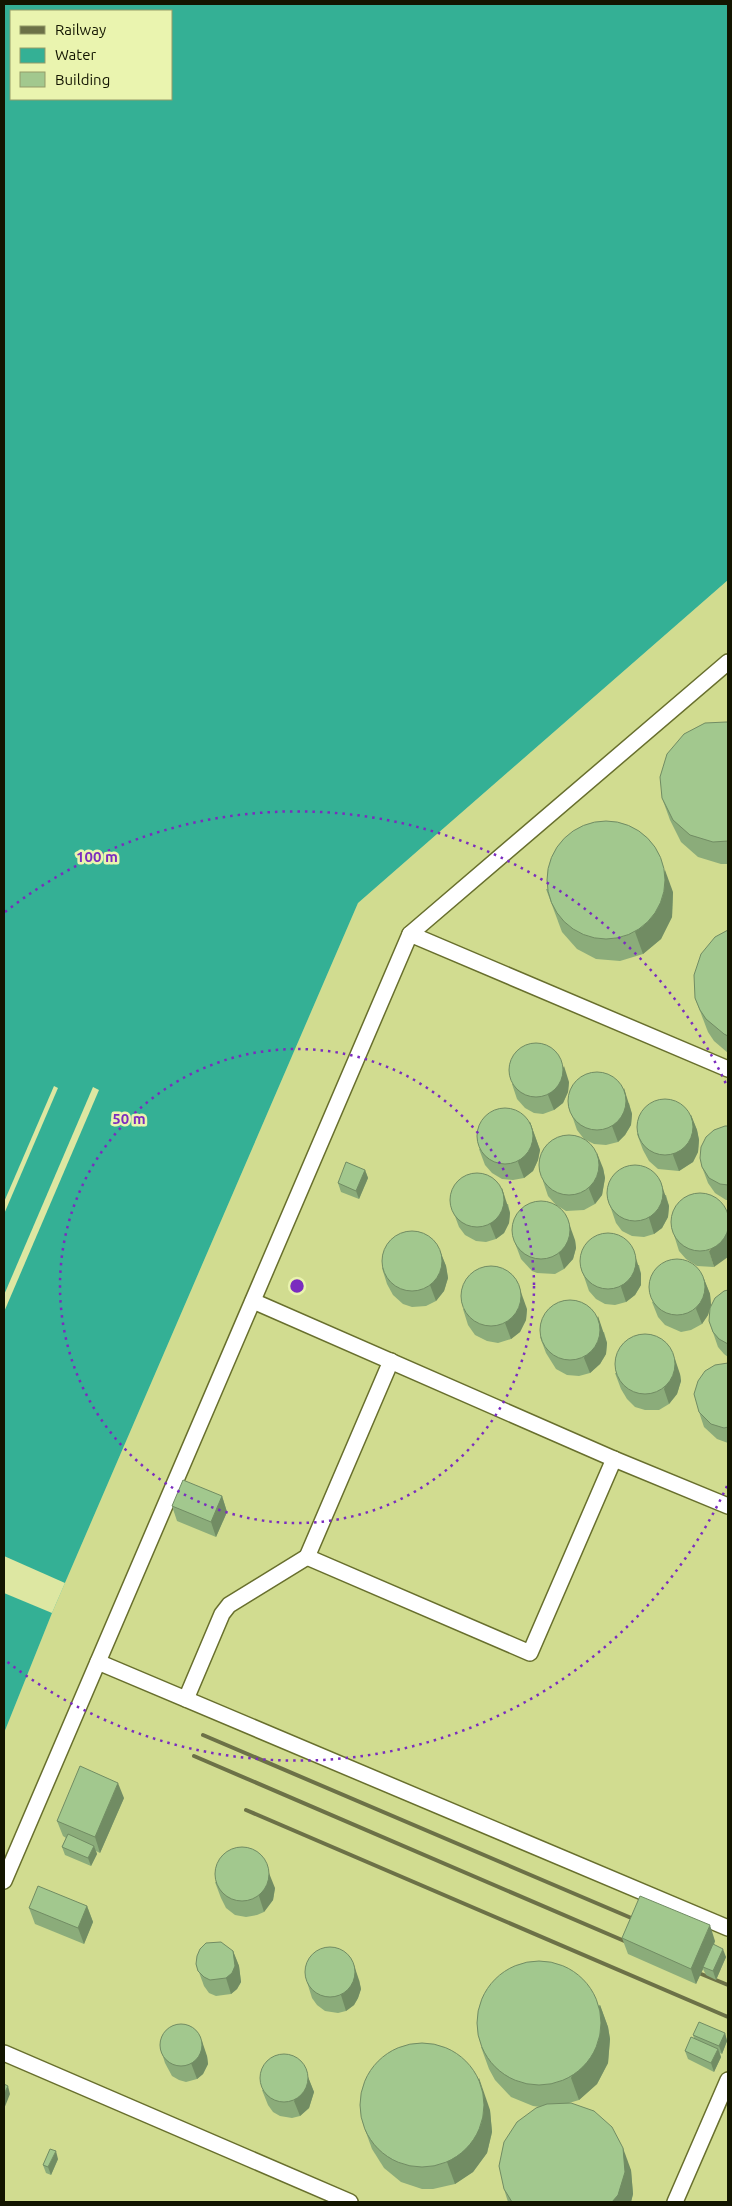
<svg xmlns="http://www.w3.org/2000/svg" width="732" height="2206" font-family="Ubuntu,sans-serif">
  <style>
    .built { fill: #d1dc90 }
    .water { fill: #34b095; fill-rule: evenodd }
    .pier { fill: #dde7a2 }
    .lines { fill: none; stroke-linecap: round; stroke-linejoin: round }
    .service-casing { stroke: #686f2d; stroke-width: 18 }
    .service { stroke: #fff; stroke-width: 15 }
    .rail { stroke: #6c7147; stroke-width: 4 }
    .wall { fill: #8bac7a }
    .shaded-wall { fill: #718c63 }
    .building { fill: #a2c88e; stroke: #718c63 }
    .ring { fill: none; stroke: #7b2cbf; stroke-width: 2.5; stroke-dasharray: 2.5 5 }
    .centre { fill: #7b2cbf; stroke: #eaf4af; stroke-width: 2.5 }
    .ring-label { font-size: 15px; text-anchor: middle; font-weight: bold; fill: #7b2cbf; stroke: #eaf4af; stroke-width: 5; stroke-linejoin: round; paint-order: stroke }
  </style>
  <rect width="100%" height="100%" fill="#dde7a2"/>
  <path class="built" d="M728,580V2202H4V1733L52,1613L358,903Z"/>
  <path class="water" d="M4,4H728V580L358,903L52,1613L4,1733ZM11,11H171V99H11Z"/>
  <g class="pier">
    <path d="M54,1086L58,1088L4,1214V1202Z"/>
    <path d="M93,1087L99,1090L4,1312V1295Z"/>
    <path d="M4,1556L65,1583L52,1613L4,1593Z"/>
  </g>
  <g class="lines">
    <g class="service-casing">
      <g id="service">
        <path d="M410,934L728,1069"/>
        <path d="M253,1301L614,1459L728,1506"/>
        <path d="M391,1361L307,1557L530,1653L614,1459"/>
        <path d="M98,1662L728,1928"/>
        <path d="M186,1699L222,1614L229,1605L307,1557"/>
        <path d="M4,1881L410,934L728,662"/>
        <path d="M4,2053L350,2202"/>
        <path d="M675,2202L728,2080"/>
      </g>
    </g>
    <use href="#service" class="service"/>
    <g class="rail">
      <path d="M203,1735L643,1923"/>
      <path d="M194,1756L636,1946"/>
      <path d="M246,1810L728,2017"/>
      <path d="M689,1969L728,1985"/>
    </g>
  </g>
  <g class="wall">
    <path d="M728,722V864H721L698,857L681,842L670,820L662,798Z"/>
    <path d="M546,889L673,892L672,917L661,939L643,954L620,961L596,959L577,949L562,932Z"/>
    <path d="M728,930V1053L714,1041L708,1032L695,998Z"/>
    <path d="M569,1082L568,1092L563,1103L554,1110L543,1114L534,1113L525,1108L517,1099L512,1084Z"/>
    <path d="M629,1103L632,1114L631,1125L625,1135L618,1142L606,1145L594,1144L584,1139L577,1130L568,1104Z"/>
    <path d="M691,1115L697,1130L699,1140L698,1152L693,1162L679,1171L658,1169L649,1161L643,1150L637,1134Z"/>
    <path d="M530,1122L540,1150L538,1160L533,1171L524,1178L513,1180L502,1179L492,1173L485,1165L479,1149Z"/>
    <path d="M728,1126V1200H726L715,1193L708,1183L702,1167Z"/>
    <path d="M603,1168L605,1178L602,1195L595,1204L584,1210L566,1211L556,1205L548,1196L543,1181Z"/>
    <path d="M365,1170L368,1178L359,1199L341,1192L338,1183Z"/>
    <path d="M693,1194L714,1267L697,1266L686,1259L679,1251L674,1235Z"/>
    <path d="M666,1195L669,1206L668,1217L662,1228L654,1234L644,1237L632,1236L622,1231L616,1223L607,1197Z"/>
    <path d="M508,1204L510,1213L509,1223L504,1233L496,1239L486,1242L476,1241L465,1235L459,1227L453,1211Z"/>
    <path d="M575,1240L576,1248L573,1259L564,1269L555,1274L537,1273L532,1271L521,1259L515,1243Z"/>
    <path d="M440,1251L446,1266L448,1278L444,1291L436,1301L426,1306L412,1307L403,1304L393,1295L387,1284L382,1268Z"/>
    <path d="M580,1265H639L641,1274V1285L635,1295L626,1302L615,1305L605,1304L596,1299L589,1291Z"/>
    <path d="M704,1279L710,1294L711,1305L708,1315L702,1324L691,1330L681,1332L665,1325L658,1317L652,1302Z"/>
    <path d="M728,1290V1357L724,1354L718,1347L709,1321Z"/>
    <path d="M463,1309H527L526,1320L520,1332L511,1339L498,1343L487,1341L475,1335L468,1325Z"/>
    <path d="M604,1332L607,1343L606,1354L600,1364L590,1373L579,1376L567,1375L556,1369L546,1353L540,1337Z"/>
    <path d="M728,1363V1443L717,1439L704,1427L699,1412Z"/>
    <path d="M615,1373L680,1374L681,1381L677,1394L669,1404L659,1410H645L635,1407L627,1399L621,1389Z"/>
    <path d="M222,1496L227,1512L216,1537L177,1521L172,1506Z"/>
    <path d="M124,1798L100,1853L96,1851L97,1854L91,1866L65,1855L62,1847L66,1838L63,1836L57,1821Z"/>
    <path d="M215,1882L275,1888L273,1900L264,1912L257,1915L246,1917L235,1915L226,1908L221,1898Z"/>
    <path d="M87,1906L93,1922L84,1944L35,1924L29,1908Z"/>
    <path d="M622,1938L715,1941L714,1945L726,1957L716,1980L706,1975L703,1969L696,1984L628,1954Z"/>
    <path d="M233,1951L239,1966L241,1982L237,1989L231,1994L216,1996L209,1993L204,1986L196,1964Z"/>
    <path d="M359,1980L361,1989L358,1998L354,2005L346,2011L338,2013L325,2011L317,2005L312,1998L307,1982Z"/>
    <path d="M600,2005L608,2027L610,2039L608,2063L597,2084L579,2100L569,2103L631,2170L633,2194L631,2202H508L504,2189L540,2107L533,2106L511,2097L495,2080L489,2069L481,2047Z"/>
    <path d="M725,2033L727,2041L722,2054L720,2053L721,2057L714,2072L688,2059L685,2051L694,2038L693,2035Z"/>
    <path d="M160,2047L207,2056L208,2064L203,2074L197,2079L186,2082L179,2080L172,2076L165,2063Z"/>
    <path d="M308,2077L314,2092L309,2108L300,2116L292,2118L280,2116L273,2112L268,2105L262,2090Z"/>
    <path d="M490,2110L492,2132L487,2153L473,2172L455,2184L433,2189H422L401,2182L384,2168L372,2149L364,2127Z"/>
    <path d="M58,2159L51,2175L46,2173L43,2165Z"/>
  </g>
  <g class="shaded-wall">
    <path d="M665,870L673,892L672,917L661,939L643,954L635,932Z"/>
    <path d="M564,1066L569,1082L568,1092L563,1103L554,1110L548,1095Z"/>
    <path d="M624,1088L632,1114L631,1125L625,1135L618,1142L612,1126Z"/>
    <path d="M691,1115L697,1130L699,1140L698,1152L693,1162L679,1171L673,1155Z"/>
    <path d="M530,1122L540,1150L538,1160L533,1171L524,1178L518,1162Z"/>
    <path d="M597,1153L603,1168L605,1178L602,1195L595,1204L589,1189Z"/>
    <path d="M365,1170L368,1178L359,1199L356,1191Z"/>
    <path d="M660,1180L669,1206L668,1217L662,1228L654,1234L649,1218Z"/>
    <path d="M502,1188L510,1213L509,1223L504,1233L496,1239L490,1224Z"/>
    <path d="M566,1215L575,1240L576,1248L573,1259L564,1269L559,1253Z"/>
    <path d="M728,1231V1257L714,1267L709,1251Z"/>
    <path d="M633,1249L641,1274V1285L635,1295L626,1302L621,1287Z"/>
    <path d="M440,1251L446,1266L448,1278L444,1291L436,1301L430,1285Z"/>
    <path d="M704,1279L710,1294L711,1305L708,1315L702,1324L696,1309Z"/>
    <path d="M517,1281L527,1309L526,1320L520,1332L511,1339L505,1323Z"/>
    <path d="M598,1316L607,1343L606,1354L600,1364L590,1373L584,1358Z"/>
    <path d="M675,1359L680,1374L681,1381L677,1394L669,1404L664,1389Z"/>
    <path d="M222,1496L227,1512L216,1537L211,1522Z"/>
    <path d="M118,1783L124,1798L100,1853L95,1837Z"/>
    <path d="M94,1846L97,1854L91,1866L88,1858Z"/>
    <path d="M269,1873L275,1888L273,1900L264,1912L259,1896Z"/>
    <path d="M87,1906L93,1922L84,1944L78,1928Z"/>
    <path d="M710,1925L715,1941L704,1968L703,1967V1969L696,1984L691,1969Z"/>
    <path d="M723,1949L726,1957L716,1980L713,1971Z"/>
    <path d="M233,1951L239,1966L241,1982L237,1989L231,1994L226,1978Z"/>
    <path d="M354,1965L359,1980L361,1989L358,1998L354,2005L346,2011L341,1995Z"/>
    <path d="M600,2005L608,2027L610,2039L608,2063L597,2084L579,2100L571,2078Z"/>
    <path d="M725,2033L727,2041L722,2054L719,2046Z"/>
    <path d="M202,2041L207,2056L208,2064L203,2074L197,2079L191,2063Z"/>
    <path d="M718,2049L721,2057L714,2072L711,2063Z"/>
    <path d="M308,2077L314,2092L309,2108L300,2116L294,2101Z"/>
    <path d="M479,2078L490,2110L492,2132L487,2153L473,2172L455,2184L447,2162Z"/>
    <path d="M8,2086L10,2094L4,2109V2094Z"/>
    <path d="M623,2148L631,2170L633,2194L631,2202H612Z"/>
    <path d="M56,2151L58,2159L51,2175L48,2167Z"/>
  </g>
  <g class="building">
    <path d="M726,722H728V841L713,842L690,835L673,820L662,798L660,777L667,754L684,734L705,723Z"/>
    <circle cx="606" cy="880" r="59"/>
    <path d="M728,930V1036L724,1034L706,1019L700,1010L695,998L694,975L701,954L715,937Z"/>
    <circle cx="536" cy="1070" r="27"/>
    <circle cx="597" cy="1101" r="29"/>
    <circle cx="665" cy="1127" r="28"/>
    <circle cx="505" cy="1136" r="28"/>
    <path d="M725,1126H728V1185L720,1184L709,1178L702,1167L700,1158L701,1147L706,1137L714,1130Z"/>
    <circle cx="569" cy="1165" r="30"/>
    <path d="M346,1162L365,1170L356,1191L338,1183Z"/>
    <circle cx="635" cy="1193" r="28"/>
    <circle cx="477" cy="1200" r="27"/>
    <circle cx="700" cy="1222" r="29"/>
    <circle cx="541" cy="1230" r="29"/>
    <circle cx="412" cy="1261" r="30"/>
    <circle cx="608" cy="1261" r="28"/>
    <circle cx="677" cy="1287" r="28"/>
    <circle cx="491" cy="1296" r="30"/>
    <path d="M728,1290V1344L719,1339L713,1332L709,1321L710,1308L715,1298L724,1291Z"/>
    <circle cx="570" cy="1330" r="30"/>
    <circle cx="645" cy="1364" r="30"/>
    <path d="M728,1363V1427L724,1428L711,1424L699,1412L694,1394L698,1381L705,1371L715,1365Z"/>
    <path d="M183,1480L222,1496L211,1522L172,1506Z"/>
    <path d="M80,1766L118,1783L95,1837L57,1821Z"/>
    <path d="M68,1834L94,1846L88,1858L62,1847Z"/>
    <circle cx="242" cy="1874" r="27"/>
    <path d="M38,1886L87,1906L78,1928L29,1908Z"/>
    <path d="M640,1896L710,1925L691,1969L622,1938Z"/>
    <path d="M221,1942L233,1951L235,1966L232,1973L226,1978L210,1980L204,1977L198,1971L196,1964L197,1956L200,1949L206,1943Z"/>
    <path d="M713,1944L723,1949L713,1971L703,1967Z"/>
    <circle cx="330" cy="1972" r="25"/>
    <circle cx="539" cy="2023" r="62"/>
    <path d="M699,2022L725,2033L719,2046L693,2035Z"/>
    <circle cx="181" cy="2045" r="21"/>
    <path d="M691,2037L718,2049L711,2063L685,2051Z"/>
    <circle cx="422" cy="2105" r="62"/>
    <circle cx="284" cy="2078" r="24"/>
    <path d="M4,2084L8,2086L4,2094Z"/>
    <path d="M571,2103L594,2111L612,2127L623,2148L625,2172L618,2195L612,2202H512L504,2189L499,2166L504,2142L517,2122L536,2108L547,2104Z"/>
    <path d="M50,2149L56,2151L48,2167L43,2165Z"/>
  </g>
  <g class="ring">
    <circle cx="297" cy="1286" r="237"/>
    <path d="M727 1486A474 474 0 0 1 5 1660M5 912A474 474 0 0 1 727 1086"/>
  </g>
  <circle cx="297" cy="1286" r="8" class="centre"/>
  <g class="ring-label">
    <text x="97" y="862">100 m</text>
    <text x="129" y="1124">50 m</text>
  </g>
  <rect width="732" height="2206" fill="none" stroke="#131500" stroke-width="10"/>
  <rect x="10" y="10" width="162" height="90" fill="#eaf4af" stroke="#949b69"/>
  <rect x="20" y="26" width="25" height="8" fill="#6c7147" stroke="#949b69"/>
  <text x="55" y="35" font-size="15" fill="#131500">Railway</text>
  <rect x="20" y="48" width="25" height="15" fill="#34b095" stroke="#949b69"/>
  <text x="55" y="60" font-size="15" fill="#131500">Water</text>
  <rect x="20" y="72" width="25" height="15" fill="#a2c88e" stroke="#949b69"/>
  <text x="55" y="85" font-size="15" fill="#131500">Building</text>
</svg>
